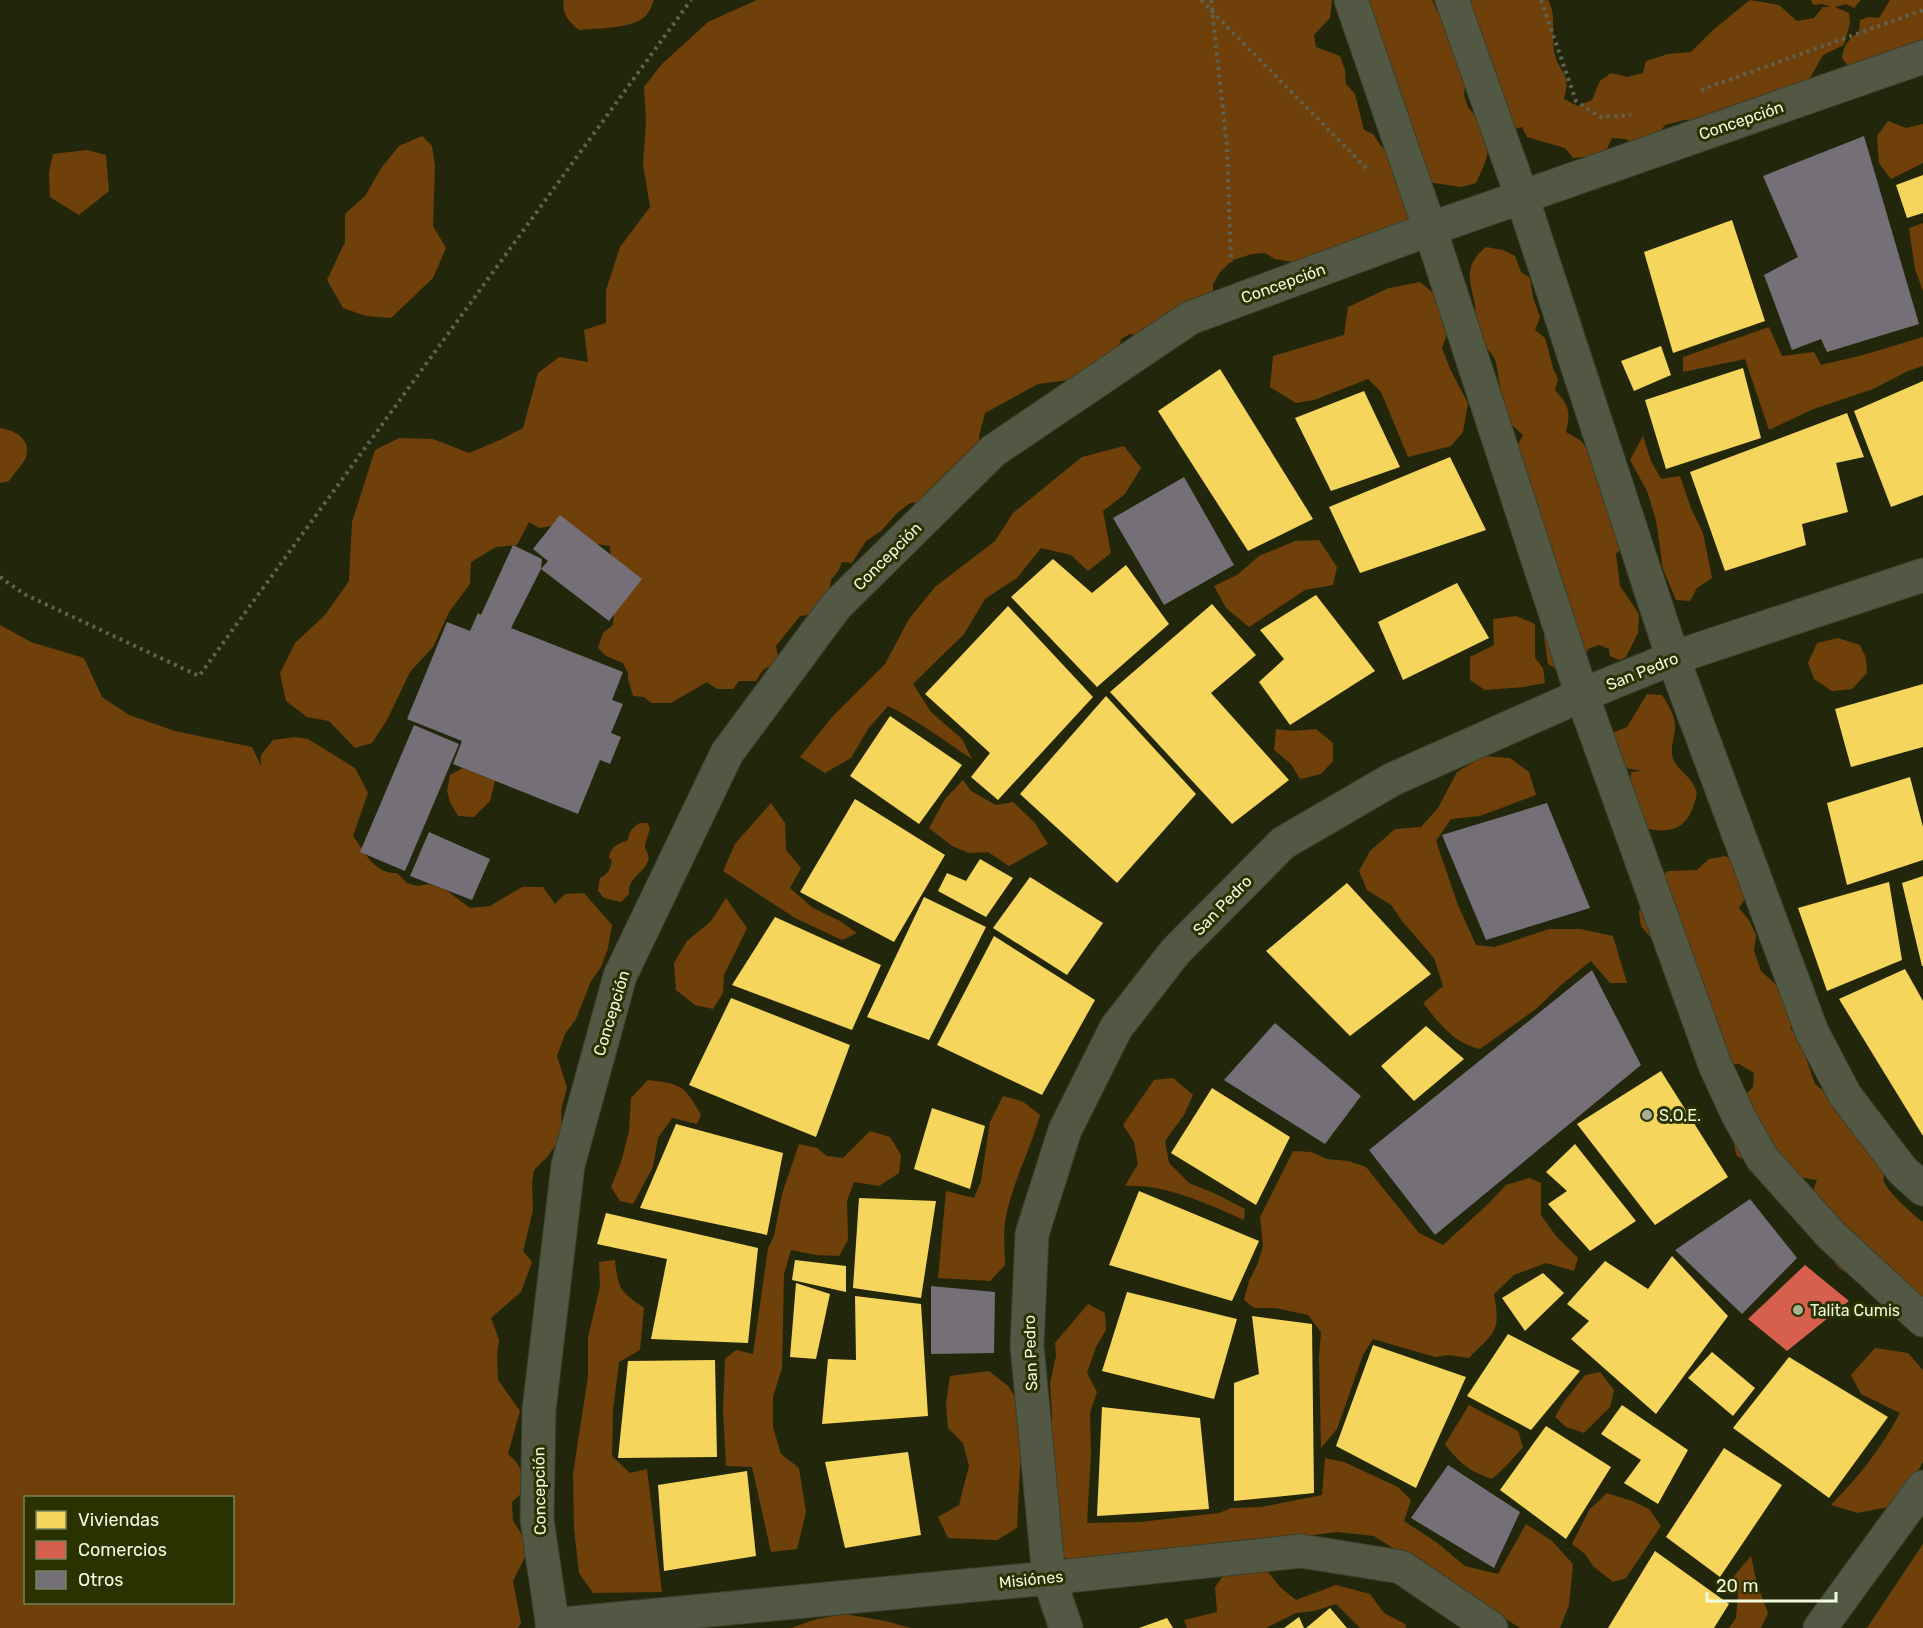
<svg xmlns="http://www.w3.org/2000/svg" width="1923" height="1628" font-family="Rubik,sans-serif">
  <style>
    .green { fill: #6f400a; fill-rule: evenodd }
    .homes { fill: #f6d55c }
    .shops { fill: #d6604d }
    .building { fill: #757078 }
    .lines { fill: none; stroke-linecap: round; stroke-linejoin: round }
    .street-casing { stroke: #3b3f2b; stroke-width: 35 }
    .path { stroke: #5f6352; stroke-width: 4; stroke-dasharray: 3 4.5; stroke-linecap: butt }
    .street { stroke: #535844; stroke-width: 33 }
    .poi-dot { fill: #a9b094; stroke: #293200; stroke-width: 2 }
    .labels { text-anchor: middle; stroke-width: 6; stroke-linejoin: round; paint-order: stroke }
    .street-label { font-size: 16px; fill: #f1f9de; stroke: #293200 }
    .poi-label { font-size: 16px; fill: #f1f9de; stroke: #293200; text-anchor: start }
  </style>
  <rect width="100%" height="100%" fill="#22270b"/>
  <g class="green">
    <path d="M564,0H654C652,4 651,9 648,13C638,29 597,28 579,30C569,21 561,14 564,0Z"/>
    <path d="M757,0H1332L1330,18L1314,35L1316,47L1340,56L1345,70L1346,84L1355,94L1364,130L1373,134L1381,146L1391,155L1411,204L1408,234L1292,262L1275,259L1265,253L1252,254L1233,260L1220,272L1213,284V294L1139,336L1130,334L1121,339L1118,352L1085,378L1038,384L985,413L979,436L980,448L921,502L910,503L897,513L881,531L866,541L852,563L842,562L839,570L831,580L828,598L815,614L800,616L776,646L779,661L763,670L756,681H739L733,689H717L707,682L671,703H651L644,697L633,696L628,679V673L623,663L606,656L598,648L603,633L613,625L615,604L610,546L598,544L573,546L552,526L539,528L529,522L517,545L496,547L471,562L470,584L449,612L433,647L410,672L387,720L372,743L355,748L329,721L307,717L286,701L280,673L295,643L325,615L349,581L352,522L375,450L399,438L433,439L469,453L500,440L523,428L538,373L559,357L588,362L584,330L606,323V290L620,247L650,207L643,164L646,122L644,87L662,64L708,22Z"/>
    <path d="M1368,0H1432L1447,33L1465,84L1464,96L1468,107L1489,133L1490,143L1485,163L1476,183L1461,187L1427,182Z"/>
    <path d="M1433,0H1548C1557,15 1551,34 1554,51C1558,74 1572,70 1564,99L1578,106L1592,100L1600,81L1611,73L1627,77L1643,73L1646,61L1668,54L1691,52L1714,29L1750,0L1779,5L1797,21L1814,18L1823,7H1831L1822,4L1813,5L1811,0H1861L1854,8L1846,4L1835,7L1849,13L1850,23L1844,45L1823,55L1809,80L1695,120H1684L1665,125L1647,150L1625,139L1612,138L1606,151L1591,156L1573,158L1565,148L1527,137L1522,127L1508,131L1448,17Z"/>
    <path d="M1890,0H1923V40L1914,48L1848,66L1842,58C1844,45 1848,39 1859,32L1860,20L1869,17L1879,18Z"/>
    <path d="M1888,121L1906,128L1923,124V163L1891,179L1879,163L1877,136Z"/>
    <path d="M422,136L432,146L435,165L433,226L446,248L433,278L391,318L366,316L343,308L327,280L345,242V214L365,196L382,167L399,146Z"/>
    <path d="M87,150L106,155L109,191L79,215L50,197L49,172L53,154Z"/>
    <path d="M1923,223V291L1915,269L1909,228Z"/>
    <path d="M1486,247L1503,250L1515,256L1521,272L1530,278L1533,297L1540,317L1535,330L1545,338L1553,368L1558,379L1555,390C1569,405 1571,412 1566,432L1580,440L1599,461L1625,544L1616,554L1620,586L1639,614L1638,633L1626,657L1619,660L1610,656L1609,649L1599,645L1588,649L1582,665L1561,672L1548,664L1544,637L1546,627L1498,469L1520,441L1523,435L1512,425L1504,423C1502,403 1500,383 1496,363C1494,352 1480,344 1476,333C1473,324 1476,314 1475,305C1470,279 1463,266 1486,247Z"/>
    <path d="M1420,282L1447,304L1449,328L1442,348L1451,371L1468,403L1463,432L1451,446L1408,457L1381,392L1368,379L1314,400L1296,403L1270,387L1273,356L1344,335L1348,307L1389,288Z"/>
    <path d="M1769,327L1782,356L1814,352L1821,365L1863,355L1923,337V366L1908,371L1873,389L1811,410L1769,430L1745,359L1683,372V357Z"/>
    <path d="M0,428C14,430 32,439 26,457C24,463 13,475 9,481L0,483Z"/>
    <path d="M1643,436L1651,461L1661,479L1680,476L1691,508L1703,533L1712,578L1697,588L1690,601L1676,600L1663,569L1656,520L1647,491L1630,460Z"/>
    <path d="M1124,446L1141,468L1125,494L1103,511L1111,553L1088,571L1071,555L1041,548L1017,578L985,599L964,634L913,684L931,712L962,739L972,759C944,741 918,720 888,706L868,729L851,758L825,773L800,757L832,717L885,664L909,619L935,587L995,541L1013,513L1082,457Z"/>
    <path d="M1319,540L1337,567L1333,585L1305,590L1249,627L1226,608L1214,586L1237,575L1259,556L1295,541Z"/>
    <path d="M1516,616L1535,624V658L1543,668L1545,683L1524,687L1485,690L1470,680V657L1494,645L1493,619Z"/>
    <path d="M0,625L31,642L84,658L102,697L129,715L175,731L252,747L261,766V755L273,740L295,737L308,739L355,768L368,793L353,836C365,852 374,874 397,873L407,883L417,886L429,884L446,890L470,908L490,906L522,887H543L555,904L565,894L584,893L612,925L608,948L601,967L591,981L576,1019L565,1034L557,1056L567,1088L561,1110L562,1137L547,1157L534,1170L532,1183L533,1210L523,1251L532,1262L521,1292L491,1318L499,1340L497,1356L498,1380L520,1411L508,1454C523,1467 524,1475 521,1494L512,1502L513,1521L530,1547L513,1581L521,1623L518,1628H0ZM26,1498H232V1602H26Z"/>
    <path d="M1838,638L1860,645L1866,658L1867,673L1852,689L1832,691L1814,679L1808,663L1817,643Z"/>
    <path d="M1647,694L1662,695C1668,705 1676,716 1675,729C1674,739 1669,751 1674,761C1678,770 1690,776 1694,786C1698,793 1697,796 1694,804C1687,830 1668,834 1644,828L1630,788L1631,772L1642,771L1620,767L1607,735L1627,727Z"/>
    <path d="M1276,729L1293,731L1316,729L1333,743V761L1321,774L1300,779L1291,764L1274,750Z"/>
    <path d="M1484,756L1510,758L1529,772L1536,795L1480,816L1451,819L1436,841L1458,905L1476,945L1495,947L1549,929H1580L1613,936L1627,983H1610L1591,961L1561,985L1536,1009L1480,1049C1453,1043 1439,1023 1423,1003L1443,986L1434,958L1402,921L1391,905L1367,890L1359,871L1370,851L1395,829L1421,827L1438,808L1457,772Z"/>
    <path d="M463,768L495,781L490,801L474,817L458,816L450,802L447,791L450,775Z"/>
    <path d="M963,780L971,791L996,805L1013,802L1035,823L1048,844L1009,866L988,852L969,853L952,846L929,828L945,799Z"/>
    <path d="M771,803L785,823L786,850L801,868L790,888L813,908L840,921L857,933L842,940L795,918L723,871L735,844Z"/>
    <path d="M640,823H647L650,828C649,833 645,843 645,847C646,852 650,855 648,861C643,874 627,878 629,894L621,902L604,898L598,891L600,878C609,873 610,870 612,860L609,858C611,845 619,844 628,840C628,832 634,826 640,823Z"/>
    <path d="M1726,856L1738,864L1748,894L1739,908L1749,920L1756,935L1754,951L1761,971L1782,990L1792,1016L1791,1029L1798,1035L1815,1084L1830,1096L1884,1167C1884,1172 1883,1179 1884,1182C1888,1192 1914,1216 1923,1222V1323C1892,1317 1875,1298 1853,1278C1844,1270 1839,1271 1833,1260L1838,1249L1809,1203L1817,1180C1789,1176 1762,1170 1737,1156C1731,1138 1731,1119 1740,1102C1742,1096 1749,1092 1753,1087L1754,1073L1739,1064L1725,1065L1664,944L1651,938L1641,926L1639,912L1646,889L1668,871L1697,870L1709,859Z"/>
    <path d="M726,898L747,928L724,975L723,993L713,1009L695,1005L676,990L674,963L687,941L711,921Z"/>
    <path d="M1173,1078L1193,1095L1184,1115L1165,1141L1169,1163L1189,1183L1216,1194L1245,1209L1244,1220C1207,1204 1166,1184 1125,1186L1138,1164L1134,1142L1123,1125L1154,1080Z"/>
    <path d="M648,1080C682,1084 684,1085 701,1115L697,1124L672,1118L658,1138L653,1167L633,1204L620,1201L611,1187L621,1162L629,1131L631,1098Z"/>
    <path d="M1003,1096L1022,1101L1040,1115C1030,1151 1011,1185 1005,1222C1003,1236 1005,1251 1005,1265L990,1281L938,1278L946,1191L974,1198L981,1181L990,1122Z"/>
    <path d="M870,1131L890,1137L901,1155L899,1173L879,1186L854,1182L847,1201L848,1240L839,1256L816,1255L791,1250L784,1274L782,1368L773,1397V1427L781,1454L799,1468L806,1512L797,1549L771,1552L752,1467L726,1466L723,1411L725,1359L736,1350L753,1354L768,1248L774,1236L782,1194L799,1144L817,1148L827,1156L843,1158Z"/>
    <path d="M1293,1151L1311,1152L1327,1159L1348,1161L1366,1167L1419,1233L1443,1245L1488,1204L1506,1185L1529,1178L1541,1183V1215L1556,1236L1578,1258L1574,1271L1546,1263L1514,1275L1494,1294C1501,1333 1495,1331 1469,1358L1448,1355L1435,1357L1373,1339L1363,1355L1337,1429L1321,1448L1319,1357L1321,1332L1308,1315L1275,1308H1254L1244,1300L1249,1281L1258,1263L1263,1246L1260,1217Z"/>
    <path d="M615,1260C618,1289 620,1291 644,1308L640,1350L619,1362L613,1411L612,1456L630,1473L647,1469L662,1592L593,1593L579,1573L574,1528L573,1474L588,1376V1337L600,1287L599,1262Z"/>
    <path d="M1088,1304L1105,1313L1106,1330L1096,1347L1087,1373L1097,1392L1090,1413L1091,1453L1087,1523L1140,1522L1219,1513L1231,1508L1261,1507L1322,1495L1325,1458L1344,1462L1398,1487L1411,1500L1404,1521L1436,1542L1465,1566L1498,1574L1526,1524L1552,1541L1573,1564L1569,1605L1560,1628H1520L1374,1536L1337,1532L1085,1563L1060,1557L1049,1462L1052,1414L1050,1383L1056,1356L1055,1343Z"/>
    <path d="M1875,1348L1908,1353L1923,1370V1462L1910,1485L1888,1507L1858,1513L1831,1505C1859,1476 1881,1449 1900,1413L1861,1394L1851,1375Z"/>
    <path d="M989,1371L1008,1386L1017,1400L1021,1450L1017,1528L997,1540L948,1538L938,1517L959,1505L969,1466L963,1443L948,1428L946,1404L950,1376Z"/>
    <path d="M1600,1372L1614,1390L1610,1407L1584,1433L1566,1427L1555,1417L1563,1403L1585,1375Z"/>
    <path d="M1469,1405L1518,1431L1523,1447L1507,1465L1492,1479C1469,1471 1459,1463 1445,1444Z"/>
    <path d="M1607,1493L1632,1501L1649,1509L1661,1526L1626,1578L1613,1582L1593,1566L1585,1554L1572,1544L1589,1510Z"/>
    <path d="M1923,1544V1628H1867Z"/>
    <path d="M1751,1556L1757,1584L1768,1613L1761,1628H1729L1736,1618L1738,1592L1724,1588Z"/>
    <path d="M1231,1566L1265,1568L1280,1587L1296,1600L1336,1585L1370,1594L1384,1613L1405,1624L1406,1628H1360L1336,1604L1314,1611L1296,1613L1266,1628H1187L1184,1620L1217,1612L1215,1587Z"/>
    <path d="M845,1614L885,1621L911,1628H791L817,1619Z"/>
  </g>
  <g class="homes">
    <path d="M1923,175V213L1907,218L1896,185Z"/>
    <path d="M1732,220L1765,321L1673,353L1644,252Z"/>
    <path d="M1661,346L1671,375L1634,391L1621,361Z"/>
    <path d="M1743,368L1761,438L1666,469L1645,400Z"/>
    <path d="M1220,369L1313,519L1248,551L1158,411Z"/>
    <path d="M1923,381V495L1891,507L1854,411Z"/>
    <path d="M1364,391L1400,467L1331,491L1295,418Z"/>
    <path d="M1847,413L1864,457L1836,463L1848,512L1802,524L1806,545L1725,571L1690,472Z"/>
    <path d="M1450,457L1486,530L1360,573L1329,507Z"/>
    <path d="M1053,559L1092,593L1126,565L1169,624L1097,687L1011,597Z"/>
    <path d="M1457,583L1489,638L1403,680L1378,622Z"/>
    <path d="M1316,595L1375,671L1290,725L1259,682L1284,659L1260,630Z"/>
    <path d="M1212,604L1256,655L1211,693L1289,780L1232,824L1110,692Z"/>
    <path d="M1008,606L1093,697L998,800L971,777L990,753L925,694Z"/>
    <path d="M1923,684V747L1851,767L1835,709Z"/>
    <path d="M1106,696L1196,794L1117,883L1020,794Z"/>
    <path d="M890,716L962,765L919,824L850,776Z"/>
    <path d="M1910,777L1923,827V860L1847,885L1827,803Z"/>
    <path d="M855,799L945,855L894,942L800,892Z"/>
    <path d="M980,859L1013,878L986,917L938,891L947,873L966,881Z"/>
    <path d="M1923,876V966H1922L1902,883Z"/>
    <path d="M1030,877L1103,923L1067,975L993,928Z"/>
    <path d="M1889,882L1902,960L1827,991L1798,908Z"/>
    <path d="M1347,883L1431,974L1350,1036L1266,951Z"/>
    <path d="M924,897L986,927L929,1040L867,1017Z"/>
    <path d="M775,917L881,965L852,1030L732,985Z"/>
    <path d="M994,936L1095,1000L1042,1095L937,1045Z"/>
    <path d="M1905,969L1923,1001V1136L1839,999Z"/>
    <path d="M731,998L850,1045L816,1137L689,1085Z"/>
    <path d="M1426,1026L1464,1059L1414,1101L1381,1066Z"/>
    <path d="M1661,1071L1728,1177L1655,1225L1577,1124Z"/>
    <path d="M1212,1088L1290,1137L1256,1205L1171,1153Z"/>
    <path d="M932,1108L985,1126L970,1189L914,1169Z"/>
    <path d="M676,1124L783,1153L767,1235L640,1208Z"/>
    <path d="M1575,1144L1636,1221L1590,1251L1548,1204L1567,1191L1546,1172Z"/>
    <path d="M1139,1191L1259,1241L1232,1301L1109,1265Z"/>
    <path d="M859,1198L936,1201L921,1298L853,1288Z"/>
    <path d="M606,1213L758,1248L748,1343L651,1339L667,1259L597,1244Z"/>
    <path d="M1672,1256L1728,1316L1656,1414L1571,1339L1589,1321L1567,1304L1605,1261L1648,1289Z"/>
    <path d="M795,1260L846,1266V1292L792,1280Z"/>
    <path d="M1543,1273L1564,1293L1525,1331L1502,1298Z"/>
    <path d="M796,1283L830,1294L816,1359L790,1357Z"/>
    <path d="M1127,1292L1237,1319L1214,1399L1102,1371Z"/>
    <path d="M855,1296L921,1304L928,1416L822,1424L828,1359L856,1360Z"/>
    <path d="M1252,1316L1312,1324L1314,1493L1234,1501V1383L1259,1374Z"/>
    <path d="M1508,1334L1580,1371L1531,1430L1467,1396Z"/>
    <path d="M1373,1345L1466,1377L1416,1488L1336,1446Z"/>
    <path d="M1712,1352L1755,1388L1733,1416L1688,1378Z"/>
    <path d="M1789,1357L1888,1417L1829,1498L1733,1428Z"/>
    <path d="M715,1360L717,1457L618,1458L628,1361Z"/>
    <path d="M1622,1405L1688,1450L1658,1504L1624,1483L1641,1460L1601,1434Z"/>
    <path d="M1102,1407L1200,1418L1209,1509L1097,1516Z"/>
    <path d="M1546,1426L1611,1467L1566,1539L1500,1490Z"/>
    <path d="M1724,1448L1782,1485L1720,1577L1666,1537Z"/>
    <path d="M908,1452L921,1535L845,1548L825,1462Z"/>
    <path d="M747,1471L756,1556L664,1571L658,1485Z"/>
    <path d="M1655,1551L1729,1604L1714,1628H1608Z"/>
    <path d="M1330,1608L1347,1628H1306Z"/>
    <path d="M1299,1617L1304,1628H1284Z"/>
    <path d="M1167,1618L1173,1628H1139Z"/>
  </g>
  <path class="shops" d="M1805,1265L1849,1301L1787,1351L1748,1319Z"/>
  <g class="building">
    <path d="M1864,136L1919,324L1827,352L1821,339L1792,350L1764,275L1798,257L1763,176Z"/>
    <path d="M1184,477L1234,565L1164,605L1113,518Z"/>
    <path d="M560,515L642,579L609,621L541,569L548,561L533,549Z"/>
    <path d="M513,545L542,559L541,569L511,628L623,672L612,700L623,704L611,733L621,737L610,764L600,760L578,814L453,764L462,741L407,719L447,622L470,631L478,613L481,615Z"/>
    <path d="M414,725L459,744L405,871L360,852Z"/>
    <path d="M1547,803L1590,908L1486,940L1442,835Z"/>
    <path d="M429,832L490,859L472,900L410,876Z"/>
    <path d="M1592,970L1641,1065L1435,1235L1369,1150Z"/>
    <path d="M1275,1023L1361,1096L1325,1144L1224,1080Z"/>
    <path d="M1750,1199L1797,1258L1742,1314L1675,1250Z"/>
    <path d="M931,1286L995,1292L994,1353L931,1354Z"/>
    <path d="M1448,1465L1520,1512L1494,1568L1411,1518Z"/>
  </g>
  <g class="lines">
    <g class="street-casing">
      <g id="street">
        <path d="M1351,0L1430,229L1582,695L1715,1065L1738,1115L1762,1158L1831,1235L1923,1320"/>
        <path d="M1452,0L1522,197L1673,658L1812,1032L1845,1095L1902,1170L1923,1189"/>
        <path d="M552,1625L1049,1578L1301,1551L1401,1567L1491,1628"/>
        <path d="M553,1628L537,1520L539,1410L568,1165L620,976L727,753L836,606L993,451L1190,318L1430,229L1923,57"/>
        <path d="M1066,1628L1049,1578L1027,1346L1032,1234L1065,1130L1116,1028L1175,952L1283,843L1393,779L1582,695L1673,658L1923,575"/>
        <path d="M1820,1628L1923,1487"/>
      </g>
    </g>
    <g class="path">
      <path d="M1201,0L1367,169"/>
      <path d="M1211,0L1227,147L1231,262"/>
      <path d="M1541,0L1576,101L1600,117L1631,115"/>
      <path d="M1701,90L1923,10"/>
      <path d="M0,577L24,594L199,676L691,0"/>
    </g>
    <use href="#street" class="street"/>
  </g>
  <g class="poi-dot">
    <circle cx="1647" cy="1115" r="6"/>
    <circle cx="1798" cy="1310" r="6"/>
  </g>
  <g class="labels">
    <g class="street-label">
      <text transform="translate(1741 120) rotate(-19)" y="6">Concepción</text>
      <text transform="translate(1283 283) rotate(-20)" y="6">Concepción</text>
      <text transform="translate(887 556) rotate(-45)" y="6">Concepción</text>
      <text transform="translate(1642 671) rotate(-22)" y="6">San Pedro</text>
      <text transform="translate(1222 905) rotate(-46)" y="6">San Pedro</text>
      <text transform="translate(611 1013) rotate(-73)" y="6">Concepción</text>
      <text transform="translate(1030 1353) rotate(-92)" y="6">San Pedro</text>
      <text transform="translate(539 1491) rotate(-91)" y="6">Concepción</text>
      <text transform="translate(1031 1579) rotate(-6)" y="6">Misiónes</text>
    </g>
    <g class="poi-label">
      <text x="1659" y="1121">S.O.E.</text>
      <text x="1810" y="1316">Talita Cumis</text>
    </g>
  </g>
  <rect x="24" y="1496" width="210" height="108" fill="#293200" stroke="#798259" stroke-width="1.5"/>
  <rect x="36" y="1511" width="30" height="18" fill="#f6d55c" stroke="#798259" stroke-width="1.5"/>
  <text x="78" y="1526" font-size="18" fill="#f1f9de">Viviendas</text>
  <rect x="36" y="1541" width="30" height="18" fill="#d6604d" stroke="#798259" stroke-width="1.5"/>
  <text x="78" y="1556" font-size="18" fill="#f1f9de">Comercios</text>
  <rect x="36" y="1571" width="30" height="18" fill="#757078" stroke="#798259" stroke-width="1.5"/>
  <text x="78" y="1586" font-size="18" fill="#f1f9de">Otros</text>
  <path d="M1707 1592v9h129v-9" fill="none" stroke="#f1f9de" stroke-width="3"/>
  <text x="1716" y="1592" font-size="18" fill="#f1f9de" stroke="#293200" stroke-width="4.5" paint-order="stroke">20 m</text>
</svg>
